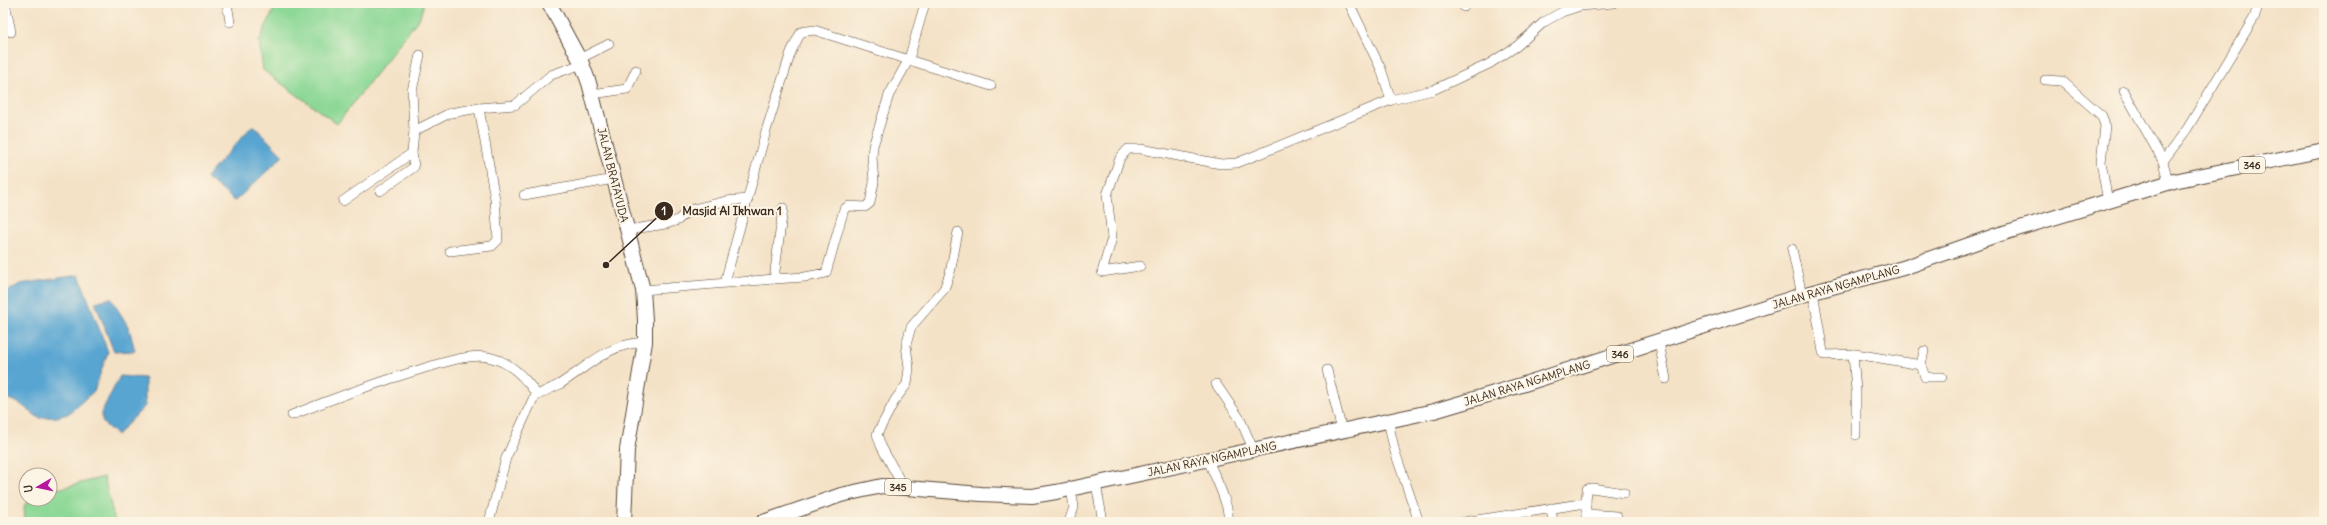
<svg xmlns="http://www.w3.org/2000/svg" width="2327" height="525" font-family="Delius,sans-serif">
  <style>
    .green { fill: #8cd896; stroke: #64815a }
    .water { fill: #59a5d2; stroke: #4a6878 }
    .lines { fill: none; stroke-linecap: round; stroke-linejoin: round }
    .street-casing { stroke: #574637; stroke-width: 10 }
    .primary-casing { stroke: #574637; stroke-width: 16 }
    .street { stroke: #fff; stroke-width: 9 }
    .primary { stroke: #fff; stroke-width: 14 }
    .labels { text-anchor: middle; stroke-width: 4; stroke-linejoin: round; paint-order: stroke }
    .shield { fill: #fcf5e5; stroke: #75675a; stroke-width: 1 }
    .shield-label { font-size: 10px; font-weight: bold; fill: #3b2a1e }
    .street-label { font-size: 11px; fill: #3b2a1e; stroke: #fcf5e5 }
    .leader { fill: none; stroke: #3b2a1e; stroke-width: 1.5 }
    .callout-dot { fill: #3b2a1e; stroke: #fcf5e5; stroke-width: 1.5 }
    .mark-label { font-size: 12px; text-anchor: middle; font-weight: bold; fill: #fff }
    .callout-label { font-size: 12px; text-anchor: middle; font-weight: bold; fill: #3b2a1e; stroke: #fcf5e5; stroke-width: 4; stroke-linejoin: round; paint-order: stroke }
  </style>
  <rect width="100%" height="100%" fill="#fcf5e5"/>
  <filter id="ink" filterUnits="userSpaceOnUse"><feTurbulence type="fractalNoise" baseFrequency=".025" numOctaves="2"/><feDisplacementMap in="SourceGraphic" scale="8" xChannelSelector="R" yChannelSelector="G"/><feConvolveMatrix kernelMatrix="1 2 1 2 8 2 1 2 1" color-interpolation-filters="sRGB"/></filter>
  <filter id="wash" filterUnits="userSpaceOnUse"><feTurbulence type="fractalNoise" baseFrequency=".012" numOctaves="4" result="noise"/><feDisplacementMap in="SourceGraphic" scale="16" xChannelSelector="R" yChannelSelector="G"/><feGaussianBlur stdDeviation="0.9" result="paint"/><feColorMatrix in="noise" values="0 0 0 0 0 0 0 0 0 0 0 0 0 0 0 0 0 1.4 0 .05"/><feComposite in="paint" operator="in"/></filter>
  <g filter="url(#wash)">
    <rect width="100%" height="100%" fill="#f4e2c7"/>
    <g class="green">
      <path d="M277,3H424L420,17L337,124L263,70L259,41Z"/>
      <path d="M104,477L115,522H25L24,506L29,499H50V491Z"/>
    </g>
    <g class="water">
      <path d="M253,125L283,156L235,201L206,177Z"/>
      <path d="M79,275L108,352L94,391L68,414L57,417L39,418L19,403L3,397V294L20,284Z"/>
      <path d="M111,298L129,328L135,351L114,352L95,302Z"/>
      <path d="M120,376L145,378V406L117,435L103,423L101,413Z"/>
    </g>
  </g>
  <g filter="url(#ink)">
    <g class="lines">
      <g class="street-casing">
        <g id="street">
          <path d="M5,3L11,32"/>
          <path d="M227,3L230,22"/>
          <path d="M1349,3L1381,69L1391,100"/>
          <path d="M1462,3L1464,7"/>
          <path d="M420,55L412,91L414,131L450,113L479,108L515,105L551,75L582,64"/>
          <path d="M579,59L609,44"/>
          <path d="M2045,80L2062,81L2102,116L2105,126L2101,162L2108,202"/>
          <path d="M2124,91L2163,161"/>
          <path d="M592,94L627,89L636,70"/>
          <path d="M2168,183L2163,161L2187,129L2254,18L2259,3"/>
          <path d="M380,191L414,167L412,153"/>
          <path d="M524,195L614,179"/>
          <path d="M343,201L412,153L414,131"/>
          <path d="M627,230L666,224L678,220L689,210L726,201L748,199"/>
          <path d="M1792,249L1802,295"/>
          <path d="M450,251L492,246L498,240L495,199L479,108"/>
          <path d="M1140,266L1102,272L1112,238L1107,195L1120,158L1128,149H1141L1221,164L1237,163L1391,100L1433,90L1489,64L1517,46L1544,22L1562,12L1580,6L1613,3"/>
          <path d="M774,279L805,277L826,273L844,209L849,206L865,207L870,203L874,182L872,157L873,146L889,95L909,59L925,3"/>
          <path d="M725,282L766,131L791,52L801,32L814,30L991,86"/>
          <path d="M643,290L774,279L783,208"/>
          <path d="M1813,292L1823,352L1825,355L1856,354L1921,365L1924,351"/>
          <path d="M1659,342L1666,379"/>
          <path d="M1853,354L1856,391V435"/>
          <path d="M1921,365L1925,377H1942"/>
          <path d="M1327,370L1342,431"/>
          <path d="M1216,384L1240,419L1254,451"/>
          <path d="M292,415C336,397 382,381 428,367C446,362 468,354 488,357C510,361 525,377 537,395"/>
          <path d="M1388,421L1395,452L1419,522"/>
          <path d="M1208,460C1214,475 1231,507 1228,522"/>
          <path d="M1096,484L1103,522"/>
          <path d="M904,488L881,446L877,434L895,400L907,384L909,368L906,345L911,327L944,289L950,273L958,232"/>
          <path d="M1586,503L1587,489L1592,488L1624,493"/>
          <path d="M1551,508L1553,522"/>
          <path d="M1586,514L1617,516"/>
          <path d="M489,522L506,458L533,399C540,392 551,389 560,384C590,365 607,344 645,342"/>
          <path d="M1069,522L1074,507L1071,489"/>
          <path d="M1464,522L1586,503V522"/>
        </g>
      </g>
      <g class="primary-casing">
        <g id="primary">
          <path d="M549,3L582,64L589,83L643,290L645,320V342L627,450L624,522"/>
          <path d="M763,522L841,495L882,486L981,494L1032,496L1056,492L1434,411L1518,386L1802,295L1903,268L1994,236L2174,181L2324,150"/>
        </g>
      </g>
      <use href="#street" class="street"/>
      <use href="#primary" class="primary"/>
    </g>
  </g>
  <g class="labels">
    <g class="shield">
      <rect x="2239" y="157" width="26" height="16" rx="3"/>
      <rect x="1607" y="346" width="26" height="16" rx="3"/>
      <rect x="885" y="479" width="26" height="16" rx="3"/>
    </g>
    <g class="shield-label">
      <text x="2252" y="169">346</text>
      <text x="1620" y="358">346</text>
      <text x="898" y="491">345</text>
    </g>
    <g class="street-label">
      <text transform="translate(613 175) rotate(76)" y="4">JALAN BRATAYUDA</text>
      <text transform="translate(1836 287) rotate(-16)" y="4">JALAN RAYA NGAMPLANG</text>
      <text transform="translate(1527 383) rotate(-17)" y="4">JALAN RAYA NGAMPLANG</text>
      <text transform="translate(1212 459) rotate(-12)" y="4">JALAN RAYA NGAMPLANG</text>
    </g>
  </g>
  <path class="leader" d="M606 265L664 211"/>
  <g class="callout-dot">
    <circle cx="606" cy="265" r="4"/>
    <circle cx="664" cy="211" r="10"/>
  </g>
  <g class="mark-label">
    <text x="664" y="215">1</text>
  </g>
  <g class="callout-label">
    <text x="732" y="215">Masjid Al Ikhwan 1</text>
  </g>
  <rect width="2327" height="525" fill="none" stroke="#fcf5e5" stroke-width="16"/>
  <g transform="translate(38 487) rotate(261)"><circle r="19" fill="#fcf5e5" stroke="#afa495"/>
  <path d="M0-3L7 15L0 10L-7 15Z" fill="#b5179e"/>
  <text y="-6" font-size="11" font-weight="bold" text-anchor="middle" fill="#3b2a1e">U</text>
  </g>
</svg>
